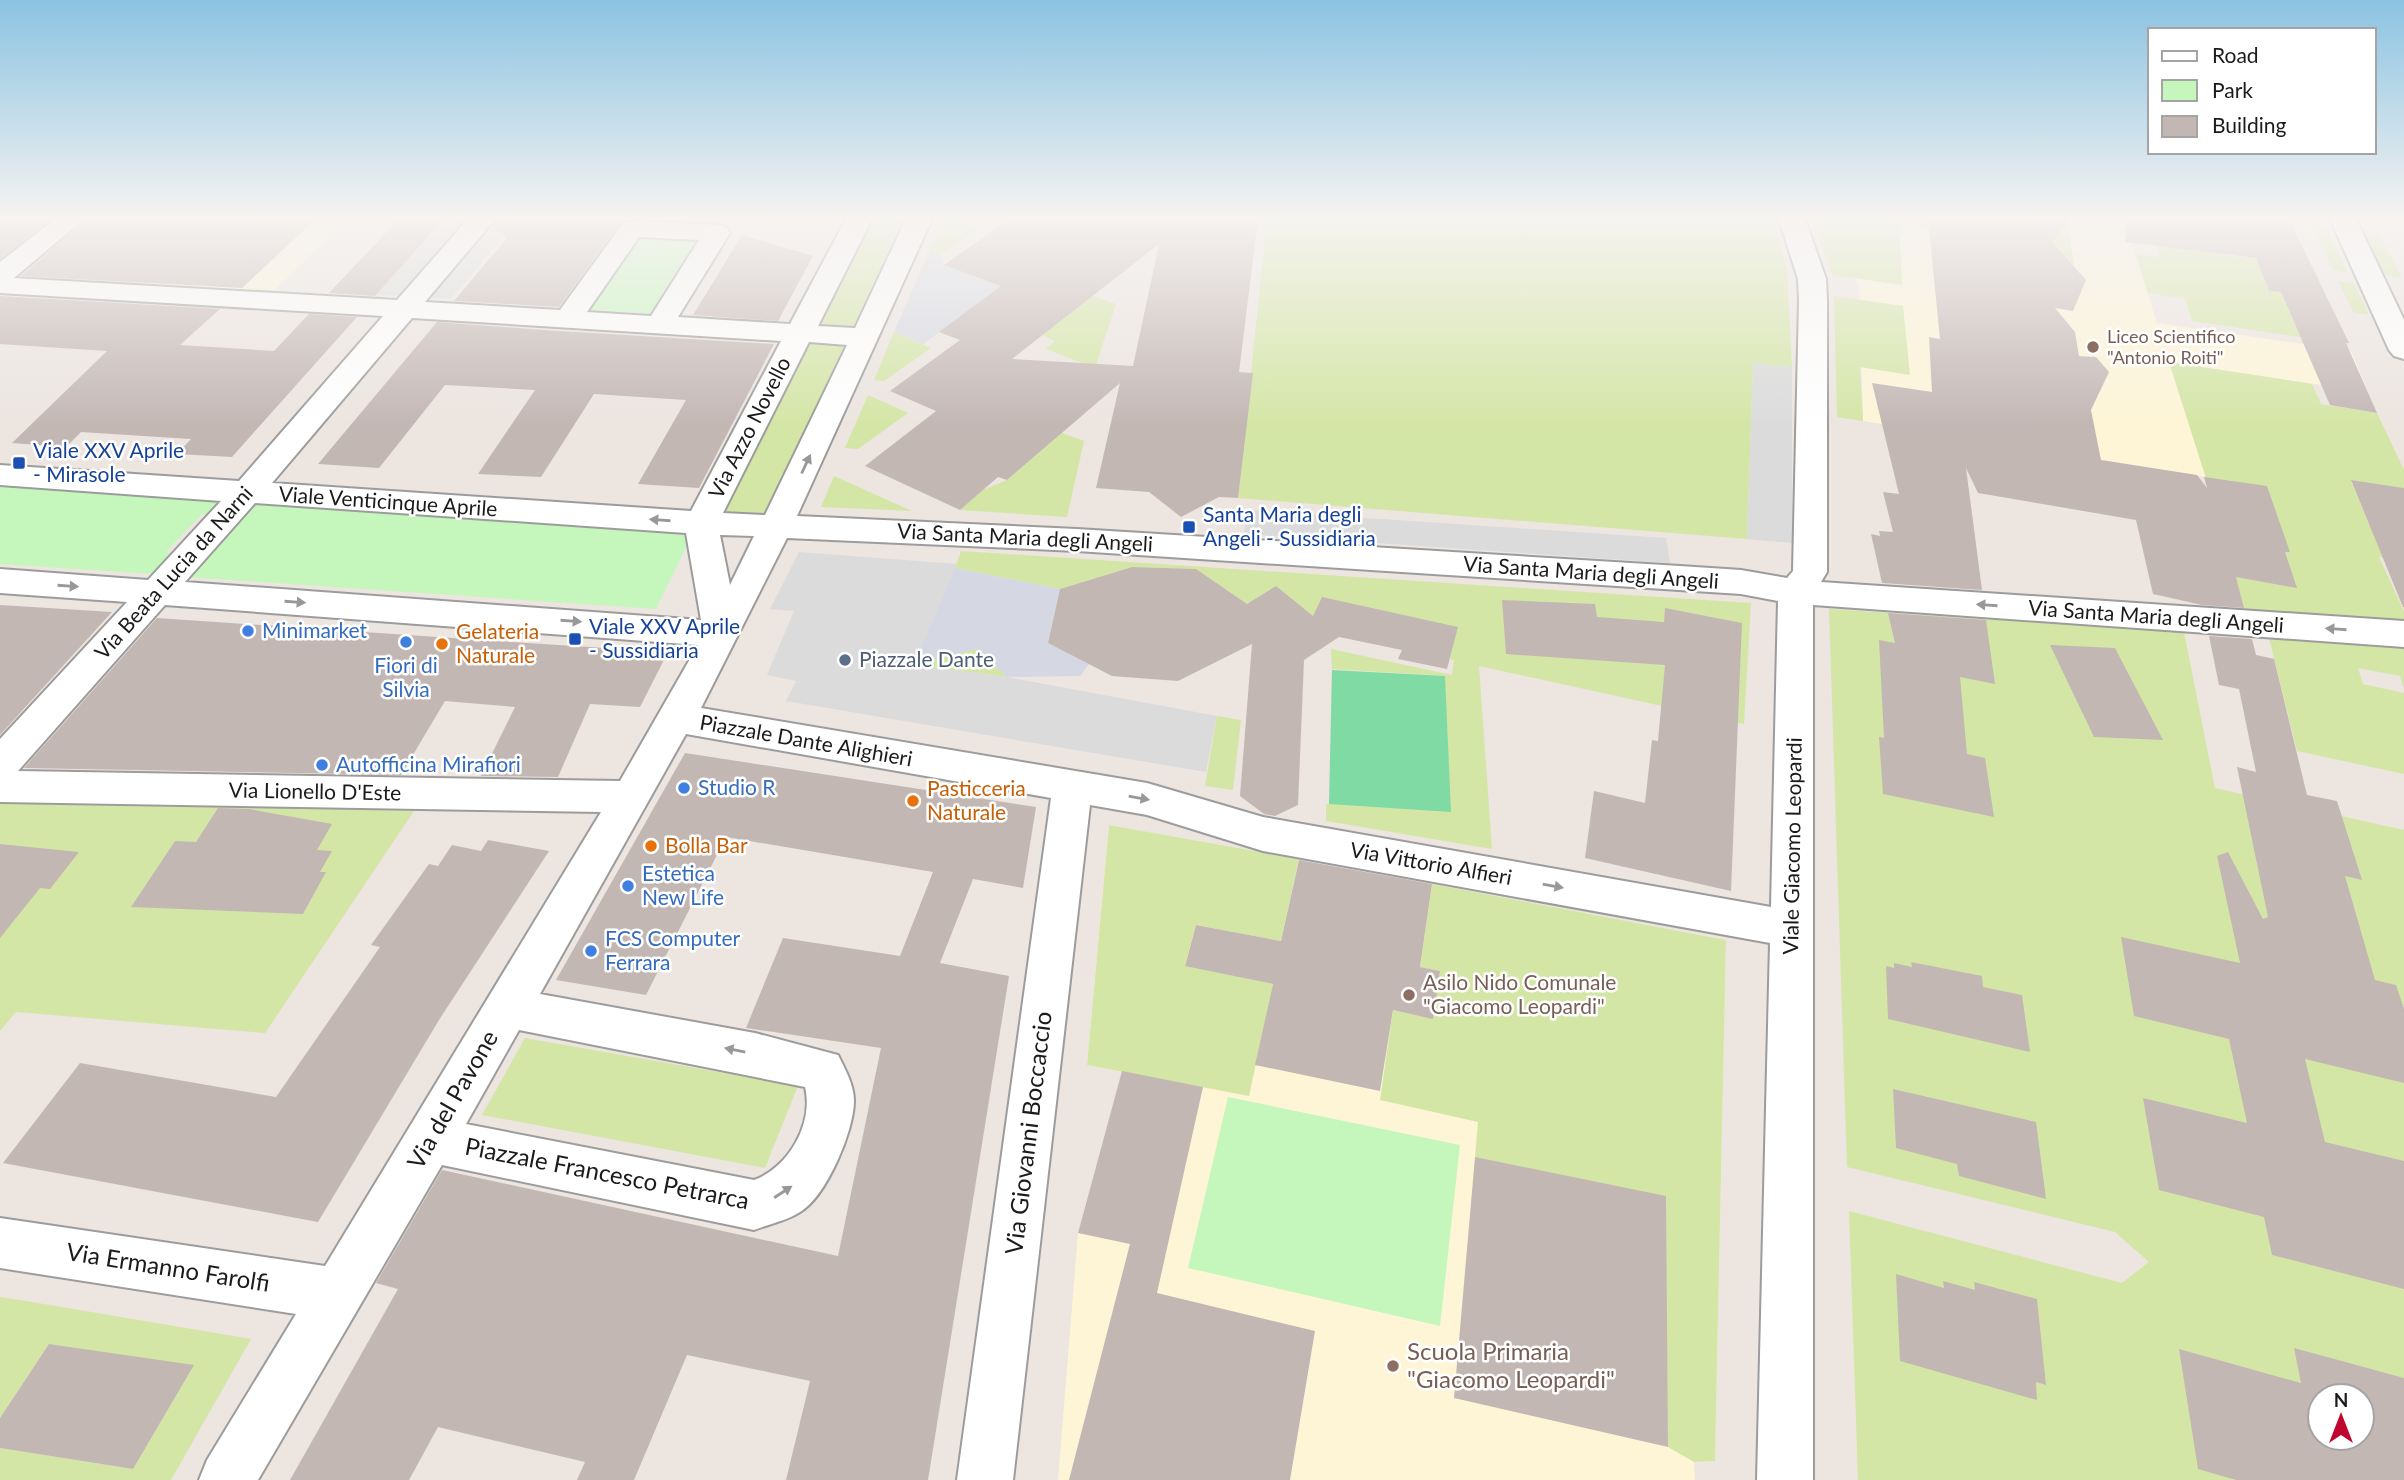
<svg xmlns="http://www.w3.org/2000/svg" width="2404" height="1480" font-family="Lato,sans-serif">
  <style>
    .education { fill: #fef5d7 }
    .grass { fill: #d4e6a6; fill-rule: evenodd }
    .park { fill: #c5f7bc }
    .pitch { fill: #7fdaa3 }
    .parking { fill: #dbdbdb }
    .plaza { fill: #d5d8e2 }
    .building { fill: #c3b7b4; fill-rule: evenodd }
    .lines { fill: none; stroke-linecap: round; stroke-linejoin: round }
    .street-casing { stroke: #9c9c9c; stroke-width: 4 }
    .street { fill: #fff; fill-rule: evenodd }
    .oneway { fill: #989898 }
    .education-dot { fill: #8d6e63; stroke: #fff; stroke-width: 2.5 }
    .transit-dot { fill: #1a4fb4; stroke: #fff; stroke-width: 2.5 }
    .shop-dot { fill: #3f7fe0; stroke: #fff; stroke-width: 2.5 }
    .food-dot { fill: #e8710a; stroke: #fff; stroke-width: 2.5 }
    .service-dot { fill: #5c6f8a; stroke: #fff; stroke-width: 2.5 }
    .labels { text-anchor: middle; stroke-width: 5; stroke-linejoin: round; paint-order: stroke }
    .far-education-label { font-size: 18px; fill: #785e54; stroke: #fff; text-anchor: start }
    .street-label { font-size: 21px; fill: #1b1b1b; stroke: #fff }
    .transit-label { font-size: 21px; fill: #164399; stroke: #fff; text-anchor: start }
    .shop-label { font-size: 21px; fill: #366cbe; stroke: #fff; text-anchor: start }
    .food-label { font-size: 21px; fill: #c56008; stroke: #fff; text-anchor: start }
    .service-label { font-size: 21px; fill: #4e5e75; stroke: #fff; text-anchor: start }
    .education-label { font-size: 21px; fill: #785e54; stroke: #fff; text-anchor: start }
    .near-street-label { font-size: 24px; fill: #1b1b1b; stroke: #fff }
    .near-education-label { font-size: 24px; fill: #785e54; stroke: #fff; text-anchor: start }
  </style>
  <rect width="100%" height="100%" fill="#ece5e0"/>
  <g class="education">
    <path d="M208,219H346L274,291L136,284Z"/>
    <path d="M1833,219H2124L2157,323L2351,351L2368,392L2169,362L2206,477L1863,421L1859,286Z"/>
    <path d="M1109,825L1726,940L1715,1461L1694,1462L1695,1480H1058L1078,1233L1122,1072L1087,1065Z"/>
  </g>
  <g class="grass">
    <path d="M869,219H903L853,327L816,325Z"/>
    <path d="M942,219H953L980,229L941,254H928Z"/>
    <path d="M1267,219H1773L1787,270L1792,367L1753,363L1747,539L1238,498Z"/>
    <path d="M1812,219H1899L1902,285L1833,275Z"/>
    <path d="M1915,219L2068,221L2074,267L2015,242L1916,227Z"/>
    <path d="M2125,221L2207,232L2220,254L2313,267L2319,279L2261,272L2269,291L2281,292L2300,337L2192,321L2185,299L2148,293L2136,254L2160,257L2156,245L2130,234Z"/>
    <path d="M2311,223L2326,226L2348,273L2333,270Z"/>
    <path d="M2363,231L2378,233L2402,278L2385,275Z"/>
    <path d="M2338,281L2354,283L2369,315L2353,312Z"/>
    <path d="M1092,296L1116,304L1095,368L1046,349L1055,341L1042,335Z"/>
    <path d="M1834,296L1903,306L1910,375L1860,367L1863,421L1837,417Z"/>
    <path d="M894,332L931,348L884,381L874,380Z"/>
    <path d="M804,344L844,346L765,516L720,513Z"/>
    <path d="M2169,362L2312,384L2321,404L2377,413L2404,470V488L2351,481L2369,524L2404,530V561L2379,557L2404,611V623L2245,613L2227,544L2290,551L2219,519Z"/>
    <path d="M868,395L908,413L858,449L845,448Z"/>
    <path d="M1062,433L1084,441L1067,517L960,510L983,490L1007,480Z"/>
    <path d="M834,476L912,511L821,507Z"/>
    <path d="M961,551L1751,603L1744,724L1479,666L1492,849L1326,821V804H1329L1445,676L1332,669L1331,649L1452,675L1454,660L1450,659L1457,627L1315,618L1242,607L1195,569L1132,567L1060,589L955,568Z"/>
    <path d="M1829,609L2184,632L2215,788L2404,830V1480H1858L1849,1211L2122,1283L2149,1262L2115,1232L1847,1167ZM2320,1396H2362V1438H2320Z"/>
    <path d="M2269,638L2404,647V689L2400,676L2358,668L2363,684L2404,693V774L2297,751Z"/>
    <path d="M977,649L1007,677L914,665Z"/>
    <path d="M1217,716L1241,720L1233,790L1205,786Z"/>
    <path d="M0,800L414,811L265,1033L16,1012L0,1031Z"/>
    <path d="M1109,825L1299,859L1281,941L1196,925L1185,965L1273,984L1249,1096L1087,1065Z"/>
    <path d="M1432,884L1726,940L1715,1461L1694,1462L1668,1447L1475,1157L1478,1122L1380,1100L1393,1010L1433,1018L1439,971L1420,967Z"/>
    <path d="M525,1038L798,1086L765,1168L482,1115Z"/>
    <path d="M0,1297L32,1302L251,1339L171,1480H0V1448L133,1469L193,1366L49,1344L0,1418Z"/>
  </g>
  <g class="park">
    <path d="M640,237L700,240L653,314L590,310Z"/>
    <path d="M0,486L219,501L208,514H202L166,552L172,554L153,574L0,564Z"/>
    <path d="M252,503L693,533L656,609L188,577Z"/>
    <path d="M1228,1097L1460,1145L1440,1326L1188,1268Z"/>
  </g>
  <path class="pitch" d="M1332,670L1445,676L1451,812L1329,804Z"/>
  <g class="parking">
    <path d="M445,219H473L405,296L376,295Z"/>
    <path d="M490,219H518L451,299L422,297Z"/>
    <path d="M1753,363L1792,367V543L1747,539Z"/>
    <path d="M1247,510L1666,538L1670,563L1244,534Z"/>
    <path d="M799,552L957,564L915,665L1007,677L1217,716L1206,772L786,701L796,681L767,675L794,611L770,609Z"/>
  </g>
  <g class="plaza">
    <path d="M928,254H941L944,265L1002,286L923,344L894,332Z"/>
    <path d="M955,568L1060,589L1048,643L1089,664L1080,676L1007,677L977,649L914,665Z"/>
  </g>
  <g class="building">
    <path d="M0,219H51L0,259Z"/>
    <path d="M87,219H316L242,288L21,276Z"/>
    <path d="M399,219H444L375,296L329,293Z"/>
    <path d="M498,219H627L621,221L559,307L454,301L507,238L493,226Z"/>
    <path d="M1010,219H1258L1239,372L1253,373L1238,498L1219,497L1181,517L1149,492L1096,488L1120,383L1007,480L998,477L960,510L865,466L936,411L890,391L960,340L939,332L1001,286L944,265ZM1159,244L1133,366L1012,359Z"/>
    <path d="M1928,219H2069L2052,242L2086,280L2073,311L2055,308L2075,332L2079,356L2096,357L2109,372L2091,410L2101,460L2197,475L2207,488L2204,477L2267,486L2290,552H2285L2297,588L2236,577L2244,608L2202,605L2153,594L2136,520L1978,493L1966,468L1982,590L1882,583L1871,534L1880,536L1879,531L1893,532L1883,492L1899,494L1872,383L1932,392L1929,337L1940,339Z"/>
    <path d="M2126,219H2289L2349,343H2346L2377,413L2330,405L2281,292L2269,291L2256,258L2125,242Z"/>
    <path d="M742,235L813,256L778,321L693,315Z"/>
    <path d="M0,296L220,309L180,345L274,351L309,314L357,317L232,457L177,454L191,439L81,432L66,447L12,443L107,351L0,344Z"/>
    <path d="M437,322L544,330L774,344L699,488L638,484L686,400L594,394L541,477L478,474L535,390L445,385L379,468L318,464Z"/>
    <path d="M2351,480L2404,488V607H2403Z"/>
    <path d="M1132,567L1196,569L1247,604L1276,586L1313,616L1322,597L1458,627L1447,669L1398,659L1402,650L1339,637L1304,660L1298,805L1275,816L1264,814L1240,796L1252,644L1178,681L1112,676L1048,643L1060,589Z"/>
    <path d="M1502,600L1595,604L1597,617L1664,622L1665,608L1742,623L1731,891L1585,858L1594,791L1645,803L1652,740L1658,741L1665,665L1506,654Z"/>
    <path d="M0,605L112,612L0,735Z"/>
    <path d="M1888,613L1986,620L1995,684L1960,677L1967,754L1985,758L1994,817L1883,794L1879,737L1884,738L1879,640L1895,643Z"/>
    <path d="M157,618L481,640L668,652L640,707L590,704L558,777L481,776L515,707L445,701L401,775L24,768Z"/>
    <path d="M2209,636L2252,639L2256,655L2274,659L2307,795L2337,801L2362,880L2345,876L2375,980L2396,985L2404,1009V1083L2305,1059L2325,1142L2404,1161V1289L2272,1255L2264,1217L2159,1190L2143,1098L2247,1123L2229,1039L2134,1016L2121,937L2240,963L2217,856L2228,852L2263,919L2268,917L2237,767L2256,772L2239,689L2219,685Z"/>
    <path d="M2050,645L2115,648L2163,740L2094,737Z"/>
    <path d="M685,753L1036,807L1023,888L973,879L940,963L1009,976L928,1480H786L810,1381L687,1355L634,1480H577L585,1462L438,1427L409,1480H290L398,1289L376,1283L442,1170L838,1256L881,1048L746,1028L783,938L900,956L933,872L726,837L646,995L556,980Z"/>
    <path d="M218,808L249,809L332,824L317,850L332,851L320,872H326L303,914L131,907L175,841L196,842Z"/>
    <path d="M488,840L549,851L439,1020L318,1222L3,1163L80,1063L276,1097L380,947L371,945L429,864L438,866L452,845L481,851Z"/>
    <path d="M0,844L79,852L50,889L40,888L0,938Z"/>
    <path d="M1299,860L1432,884L1420,967L1440,971L1433,1019L1393,1010L1380,1091L1255,1065L1273,984L1185,966L1196,925L1281,941Z"/>
    <path d="M1911,962L1982,976L1983,987L2022,995L2030,1052L1888,1019L1886,966L1894,968V963L1912,967Z"/>
    <path d="M1122,1071L1203,1087L1157,1293L1315,1331L1290,1480H1069L1130,1244L1078,1233Z"/>
    <path d="M1893,1089L2036,1122L2046,1199L1959,1176L1957,1164L1896,1148Z"/>
    <path d="M1475,1157L1666,1196L1668,1447L1454,1398Z"/>
    <path d="M1896,1274L1944,1288L1943,1281L1975,1290L1974,1282L2037,1299L2046,1385L2036,1382L2037,1400L1900,1361Z"/>
    <path d="M49,1344L194,1365L133,1469L0,1448V1418Z"/>
    <path d="M2294,1348L2404,1378V1480H2236L2198,1469L2179,1349L2301,1383ZM2320,1396H2362V1438H2320Z"/>
  </g>
  <g class="lines">
    <g class="street-casing">
      <g id="street">
        <path d="M55,219H84L14,278L397,300L468,219H495L425,302L560,310L623,223L632,221L717,225L726,227L730,233L678,317L790,324L846,219H872L818,326L855,328L906,219H932L797,516L1077,529L1680,566L1741,570L1787,578L1793,571L1799,300L1798,279L1779,219H1805L1826,279L1827,300V572L1821,582L2404,621V647L1813,605V1480H1757L1770,943L1263,851L1147,815L1090,805L1013,1480H957L1051,798L686,734L540,994L755,1033L838,1055C845,1069 854,1085 854,1101C854,1131 826,1197 800,1212C786,1221 769,1224 754,1230L442,1165L258,1480H199L207,1460L296,1314L0,1268V1218L325,1266L601,812L0,802V739L127,602L0,593V569L148,580L221,501L0,485V465L239,481L383,316L0,293V262ZM639,237L699,240L651,316L587,312ZM412,318L781,341L691,511L272,483ZM809,342L847,345L765,515L723,513ZM255,503L686,533L701,620L185,582ZM720,535L754,536L730,585ZM787,538L1077,551L1741,594L1778,601L1771,907L1263,817L1147,783L701,708ZM165,605L698,645L620,781L18,771ZM519,1030L805,1087C814,1124 788,1168 754,1180L466,1124Z"/>
        <path d="M2330,219H2356L2404,320V359L2394,356L2389,350Z"/>
      </g>
    </g>
    <use href="#street" class="street"/>
  </g>
  <defs><path id="oneway-solid" d="M-6-.8H1V-3.2L6.5 0L1 3.2V.8H-6Z" transform="scale(1.75)"/></defs>
  <g class="oneway">
    <use href="#oneway-solid" transform="translate(806 464) rotate(-65)"/>
    <use href="#oneway-solid" transform="translate(660 520) rotate(-176)"/>
    <use href="#oneway-solid" transform="translate(68 586) rotate(4)"/>
    <use href="#oneway-solid" transform="translate(295 602) rotate(4)"/>
    <use href="#oneway-solid" transform="translate(1987 605) rotate(-176)"/>
    <use href="#oneway-solid" transform="translate(571 621) rotate(4)"/>
    <use href="#oneway-solid" transform="translate(2336 629) rotate(-176)"/>
    <use href="#oneway-solid" transform="translate(1139 798) rotate(10)"/>
    <use href="#oneway-solid" transform="translate(1553 886) rotate(10)"/>
    <use href="#oneway-solid" transform="translate(735 1050) rotate(-169)"/>
    <use href="#oneway-solid" transform="translate(783 1192) rotate(-33)"/>
  </g>
  <linearGradient id="sky" x2="0" y2="1"><stop stop-color="#8bc3e2"/><stop offset="0.51" stop-color="#f6f3f1"/><stop offset="1" stop-color="#f6f3f1" stop-opacity="0"/></linearGradient>
  <rect width="2404" height="426" fill="url(#sky)"/>
  <g class="education-dot">
    <circle cx="2093" cy="347" r="7"/>
    <circle cx="1409" cy="995" r="7"/>
    <circle cx="1393" cy="1366" r="7"/>
  </g>
  <g class="transit-dot">
    <rect x="12" y="456" width="14" height="14" rx="3.5"/>
    <rect x="1182" y="520" width="14" height="14" rx="3.5"/>
    <rect x="568" y="632" width="14" height="14" rx="3.5"/>
  </g>
  <g class="shop-dot">
    <circle cx="248" cy="631" r="7"/>
    <circle cx="406" cy="642" r="7"/>
    <circle cx="322" cy="765" r="7"/>
    <circle cx="684" cy="788" r="7"/>
    <circle cx="628" cy="886" r="7"/>
    <circle cx="591" cy="951" r="7"/>
  </g>
  <g class="food-dot">
    <circle cx="442" cy="644" r="7"/>
    <circle cx="913" cy="801" r="7"/>
    <circle cx="651" cy="846" r="7"/>
  </g>
  <circle class="service-dot" cx="845" cy="660" r="7"/>
  <g class="labels">
    <g class="far-education-label">
      <text x="2107" y="343">Liceo Scientifico<tspan x="2107" dy="21">"Antonio Roiti"</tspan></text>
    </g>
    <g class="street-label">
      <text transform="translate(750 428) rotate(-63)" y="7">Via Azzo Novello</text>
      <text transform="translate(388 502) rotate(4)" y="7">Viale Venticinque Aprile</text>
      <text transform="translate(1025 538) rotate(3)" y="7">Via Santa Maria degli Angeli</text>
      <text transform="translate(174 573) rotate(-48)" y="7">Via Beata Lucia da Narni</text>
      <text transform="translate(1591 573) rotate(4)" y="7">Via Santa Maria degli Angeli</text>
      <text transform="translate(2156 617) rotate(4)" y="7">Via Santa Maria degli Angeli</text>
      <text transform="translate(806 741) rotate(10)" y="7">Piazzale Dante Alighieri</text>
      <text transform="translate(315 792) rotate(1)" y="7">Via Lionello D'Este</text>
      <text transform="translate(1793 846) rotate(-89)" y="7">Viale Giacomo Leopardi</text>
      <text transform="translate(1431 864) rotate(10)" y="7">Via Vittorio Alfieri</text>
    </g>
    <g class="transit-label">
      <text x="33" y="458">Viale XXV Aprile<tspan x="33" dy="24">- Mirasole</tspan></text>
      <text x="1203" y="522">Santa Maria degli<tspan x="1203" dy="24">Angeli - Sussidiaria</tspan></text>
      <text x="589" y="634">Viale XXV Aprile<tspan x="589" dy="24">- Sussidiaria</tspan></text>
    </g>
    <g class="shop-label">
      <text x="262" y="638">Minimarket</text>
      <text x="406" y="673" text-anchor="middle">Fiori di<tspan x="406" dy="24">Silvia</tspan></text>
      <text x="336" y="772">Autofficina Mirafiori</text>
      <text x="698" y="795">Studio R</text>
      <text x="642" y="881">Estetica<tspan x="642" dy="24">New Life</tspan></text>
      <text x="605" y="946">FCS Computer<tspan x="605" dy="24">Ferrara</tspan></text>
    </g>
    <g class="food-label">
      <text x="456" y="639">Gelateria<tspan x="456" dy="24">Naturale</tspan></text>
      <text x="927" y="796">Pasticceria<tspan x="927" dy="24">Naturale</tspan></text>
      <text x="665" y="853">Bolla Bar</text>
    </g>
    <g class="service-label">
      <text x="859" y="667">Piazzale Dante</text>
    </g>
    <g class="education-label">
      <text x="1423" y="990">Asilo Nido Comunale<tspan x="1423" dy="24">"Giacomo Leopardi"</tspan></text>
    </g>
    <g class="near-street-label">
      <text transform="translate(453 1100) rotate(-60)" y="8">Via del Pavone</text>
      <text transform="translate(1029 1133) rotate(-83)" y="8">Via Giovanni Boccaccio</text>
      <text transform="translate(607 1174) rotate(11)" y="8">Piazzale Francesco Petrarca</text>
      <text transform="translate(168 1268) rotate(9)" y="8">Via Ermanno Farolfi</text>
    </g>
    <g class="near-education-label">
      <text x="1407" y="1360">Scuola Primaria<tspan x="1407" dy="28">"Giacomo Leopardi"</tspan></text>
    </g>
  </g>
  <rect x="2148" y="28" width="228" height="126" fill="#ffffff" stroke="#a4a4a4" stroke-width="2"/>
  <rect x="2162" y="51" width="35" height="10" fill="#ffffff" stroke="#a4a4a4" stroke-width="2"/>
  <text x="2212" y="63" font-size="21" fill="#1b1b1b">Road</text>
  <rect x="2162" y="80" width="35" height="21" fill="#c5f7bc" stroke="#a4a4a4" stroke-width="2"/>
  <text x="2212" y="98" font-size="21" fill="#1b1b1b">Park</text>
  <rect x="2162" y="116" width="35" height="21" fill="#c3b7b4" stroke="#a4a4a4" stroke-width="2"/>
  <text x="2212" y="133" font-size="21" fill="#1b1b1b">Building</text>
  <g transform="translate(2341 1417)"><circle r="33" fill="#ffffff" stroke="#a4a4a4" stroke-width="2"/>
  <path d="M0-5L12 26L0 18L-12 26Z" fill="#bf0630"/>
  <text y="-10" font-size="19" font-weight="bold" text-anchor="middle" fill="#1b1b1b">N</text>
  </g>
</svg>
